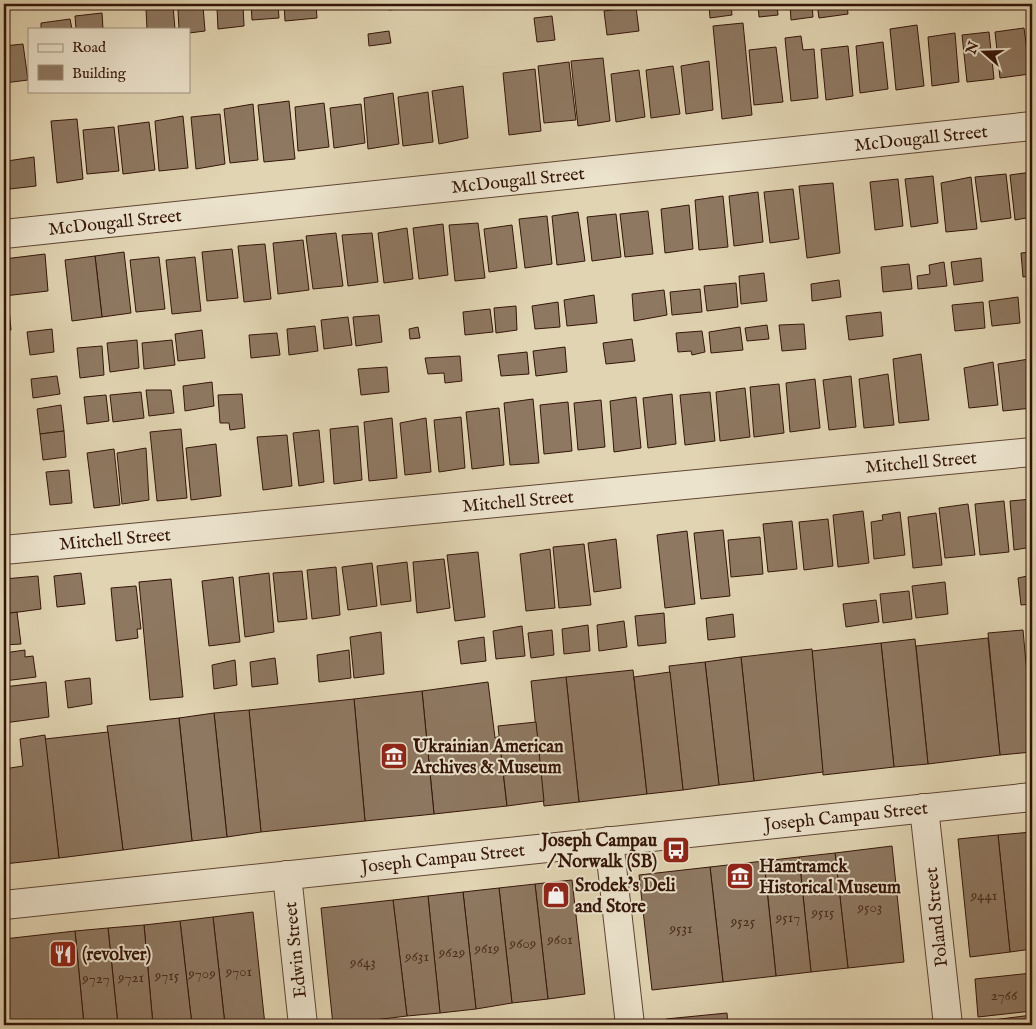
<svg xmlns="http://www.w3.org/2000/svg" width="1036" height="1029" font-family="'IM FELL English',serif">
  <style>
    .building { fill: #8e7861; stroke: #341509 }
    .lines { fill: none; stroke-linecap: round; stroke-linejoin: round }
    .minor-casing { stroke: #5f4533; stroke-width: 30 }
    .tertiary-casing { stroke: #5f4533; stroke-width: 30 }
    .minor { stroke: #ece3cd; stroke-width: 28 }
    .tertiary { stroke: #ece3cd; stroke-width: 28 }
    .labels { text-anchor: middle; stroke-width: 4; stroke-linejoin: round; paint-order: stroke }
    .number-label { font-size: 15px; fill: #4a2e1f }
    .street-label { font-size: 18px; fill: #341509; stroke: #ece3cd }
    .poi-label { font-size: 18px; font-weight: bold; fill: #341509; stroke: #ece3cd; text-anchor: start }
  </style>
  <rect width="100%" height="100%" fill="#e1d4b2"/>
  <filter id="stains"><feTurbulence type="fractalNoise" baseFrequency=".004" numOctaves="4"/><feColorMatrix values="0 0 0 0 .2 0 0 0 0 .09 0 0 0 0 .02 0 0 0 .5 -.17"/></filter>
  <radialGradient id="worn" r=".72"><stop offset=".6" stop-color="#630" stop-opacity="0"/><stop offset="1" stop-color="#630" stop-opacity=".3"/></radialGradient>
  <g class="building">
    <path d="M251,4H278L279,18L252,20Z"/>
    <path d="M284,4H316L317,18L285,21Z"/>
    <path d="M389,4H420V6L389,10Z"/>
    <path d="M709,4H731L732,15L710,18Z"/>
    <path d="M758,4H777L778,15L759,17Z"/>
    <path d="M790,4H812L813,17L791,20Z"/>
    <path d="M817,4H847L848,14L819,18Z"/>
    <path d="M867,4H883V6L867,8Z"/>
    <path d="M173,6L175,29H147L146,9Z"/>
    <path d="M203,6L205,31L189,33V29H179L178,10Z"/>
    <path d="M243,6L244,26L218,29L217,8Z"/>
    <path d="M636,7L639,31L607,35L604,11Z"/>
    <path d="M102,13L103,29H76L75,16Z"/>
    <path d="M552,16L555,40L537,42L534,18Z"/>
    <path d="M70,19L72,29H41V23Z"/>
    <path d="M743,23L752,115L722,119L713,26Z"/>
    <path d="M917,25L924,86L896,90L890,29Z"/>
    <path d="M1024,28L1030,74L1000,78L995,32Z"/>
    <path d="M389,31L391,43L369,46L368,34Z"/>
    <path d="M989,32L994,79L967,82L962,35Z"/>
    <path d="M955,33L959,82L932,86L928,37Z"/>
    <path d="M801,36L803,50L814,49L818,98L791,101L785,38Z"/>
    <path d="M883,42L888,89L860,93L856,46Z"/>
    <path d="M23,44L28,80L4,83V46Z"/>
    <path d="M848,46L853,96L826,100L821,49Z"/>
    <path d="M776,47L783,102L754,105L749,50Z"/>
    <path d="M603,58L610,121L578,126L571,61Z"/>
    <path d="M709,61L713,110L686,114L681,66Z"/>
    <path d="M569,62L576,120L544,123L538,66Z"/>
    <path d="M673,66L680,114L651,118L646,70Z"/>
    <path d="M535,69L541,131L509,135L503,73Z"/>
    <path d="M639,70L645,117L616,122L611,74Z"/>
    <path d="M463,86L468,138L439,144L432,91Z"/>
    <path d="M428,92L433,142L403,146L398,97Z"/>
    <path d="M393,93L399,144L368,149L364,98Z"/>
    <path d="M289,101L295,159L264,162L258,105Z"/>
    <path d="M324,103L329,147L298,151L295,107Z"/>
    <path d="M253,104L258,160L230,163L224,109Z"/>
    <path d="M361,104L365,143L334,148L330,108Z"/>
    <path d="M220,114L225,164L196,169L191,117Z"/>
    <path d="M183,116L188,168L159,171L155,121Z"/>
    <path d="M77,119L83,179L57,183L51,121Z"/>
    <path d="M149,122L155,170L123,174L118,126Z"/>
    <path d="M114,127L119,171L87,174L83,130Z"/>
    <path d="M34,157L36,186L10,189L7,161Z"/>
    <path d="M1032,172V217L1015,220L1010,175Z"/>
    <path d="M1006,174L1011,218L981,222L975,177Z"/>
    <path d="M933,176L938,223L911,227L905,179Z"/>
    <path d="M971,177L977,229L946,232L941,183Z"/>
    <path d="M898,179L903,226L875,230L870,182Z"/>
    <path d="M833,183L840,253L807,258L799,186Z"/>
    <path d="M793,189L799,239L770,243L764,192Z"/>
    <path d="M758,192L763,242L734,246L729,196Z"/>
    <path d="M723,196L728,247L699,250L695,200Z"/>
    <path d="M689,205L693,249L665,253L661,209Z"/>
    <path d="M648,211L653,254L625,257L620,214Z"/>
    <path d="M578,212L585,261L557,265L552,216Z"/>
    <path d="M616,214L621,257L592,261L587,217Z"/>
    <path d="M547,216L552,264L525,268L519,219Z"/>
    <path d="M478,223L485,278L455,281L449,225Z"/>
    <path d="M443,224L448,275L419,279L413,228Z"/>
    <path d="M512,225L517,268L489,272L484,229Z"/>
    <path d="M407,228L413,279L384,283L378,233Z"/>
    <path d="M336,233L343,286L313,289L306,236Z"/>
    <path d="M372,233L378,282L348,286L342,235Z"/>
    <path d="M303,240L309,290L278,294L273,243Z"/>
    <path d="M265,244L271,299L244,302L238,246Z"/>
    <path d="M232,249L238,298L207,301L202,252Z"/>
    <path d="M124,252L131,313L102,317L95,256Z"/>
    <path d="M1032,252V276L1023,277L1021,253Z"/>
    <path d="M45,254L48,291L4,296V259Z"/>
    <path d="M95,256L102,317L72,321L65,260Z"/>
    <path d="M159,257L165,309L136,312L130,260Z"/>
    <path d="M195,257L201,311L172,314L166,260Z"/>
    <path d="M981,258L983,281L954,285L951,262Z"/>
    <path d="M944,262L947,286L918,289L917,276L930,274L929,265Z"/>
    <path d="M909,264L912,289L883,292L881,267Z"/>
    <path d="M764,273L767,301L741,304L739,276Z"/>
    <path d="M839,280L841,297L812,301L811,284Z"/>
    <path d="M736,283L738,307L707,311L704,286Z"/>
    <path d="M700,289L702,312L672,315L670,292Z"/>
    <path d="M664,290L667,315L634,321L632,294Z"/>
    <path d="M594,295L597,323L567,326L564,300Z"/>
    <path d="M1018,297L1020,323L992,326L989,301Z"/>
    <path d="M4,298H8L11,330L4,331Z"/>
    <path d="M558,302L560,327L535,329L532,306Z"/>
    <path d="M983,302L985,328L955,331L952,305Z"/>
    <path d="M516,306L517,330L496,333L494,308Z"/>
    <path d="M490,309L493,332L465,335L463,312Z"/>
    <path d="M881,312L883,336L849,340L846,316Z"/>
    <path d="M379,315L382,342L356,346L353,317Z"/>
    <path d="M348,317L352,345L324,349L321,320Z"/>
    <path d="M804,324L806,349L782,351L779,325Z"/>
    <path d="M767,325L769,339L747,341L745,328Z"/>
    <path d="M315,326L318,351L289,355L287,329Z"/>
    <path d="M418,327L420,338L410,339L409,329Z"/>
    <path d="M740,327L743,350L711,353L709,332Z"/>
    <path d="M52,329L54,352L30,355L27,332Z"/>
    <path d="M202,330L205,358L178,361L175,334Z"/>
    <path d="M702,331L705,352L692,355L691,351L678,352L676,333Z"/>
    <path d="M277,333L280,355L251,358L249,335Z"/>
    <path d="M632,339L635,361L606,364L603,343Z"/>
    <path d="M137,340L139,368L110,372L107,343Z"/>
    <path d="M172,340L175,365L144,369L142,343Z"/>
    <path d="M102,346L104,375L80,378L77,348Z"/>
    <path d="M565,347L567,372L536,376L533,351Z"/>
    <path d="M527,352L529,374L501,376L498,355Z"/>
    <path d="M921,354L929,420L899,423L893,359Z"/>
    <path d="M460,356L462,381L445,383L444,373L428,374L425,358Z"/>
    <path d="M1029,359L1032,386V408L1003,411L998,364Z"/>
    <path d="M993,362L998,405L969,408L964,368Z"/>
    <path d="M387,367L389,392L361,395L358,369Z"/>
    <path d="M4,371L7,398L4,399Z"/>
    <path d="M888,374L894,425L864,428L859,379Z"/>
    <path d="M57,376L60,394L33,398L31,379Z"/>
    <path d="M851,376L856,427L829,430L823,380Z"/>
    <path d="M815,379L820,428L790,432L786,383Z"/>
    <path d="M212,382L214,406L185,411L183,386Z"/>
    <path d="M779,384L784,433L754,437L750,387Z"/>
    <path d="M745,388L750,437L720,441L716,392Z"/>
    <path d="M146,390H171L174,413L149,416Z"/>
    <path d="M141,392L144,418L113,422L110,395Z"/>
    <path d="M710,392L715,441L685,445L680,395Z"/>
    <path d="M242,394L245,428L230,430L229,423H220L218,395Z"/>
    <path d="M672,394L676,444L648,448L643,398Z"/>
    <path d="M106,395L109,421L87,424L84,397Z"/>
    <path d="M636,397L641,448L614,452L610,401Z"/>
    <path d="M533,399L539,463L510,465L504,403Z"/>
    <path d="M601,400L605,447L578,450L574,403Z"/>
    <path d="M568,402L572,451L544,454L540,405Z"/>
    <path d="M61,405L64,431L40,434L37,409Z"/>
    <path d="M499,408L504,465L472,469L466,412Z"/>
    <path d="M461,417L465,468L439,472L434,420Z"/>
    <path d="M392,418L397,478L369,481L364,422Z"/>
    <path d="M426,418L431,472L405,475L400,423Z"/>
    <path d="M358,426L362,480L334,484L330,429Z"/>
    <path d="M181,429L187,498L157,501L150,432Z"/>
    <path d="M319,430L324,482L299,486L293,433Z"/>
    <path d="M64,431L66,457L43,460L40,434Z"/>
    <path d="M287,435L292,486L263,490L257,437Z"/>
    <path d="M216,444L221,496L191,500L186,448Z"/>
    <path d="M146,448L149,500L122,504L117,453Z"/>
    <path d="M114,449L120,505L94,508L87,453Z"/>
    <path d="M69,470L72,503L50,505L46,472Z"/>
    <path d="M4,477L6,504H4Z"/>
    <path d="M1032,499V547L1014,550L1010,501Z"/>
    <path d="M1004,501L1009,552L980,555L975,504Z"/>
    <path d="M968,504L975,555L945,558L939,508Z"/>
    <path d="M863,511L869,563L838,567L833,515Z"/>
    <path d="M900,512L905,555L874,559L871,522L883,520L882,515Z"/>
    <path d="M936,513L942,565L913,568L908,517Z"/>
    <path d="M828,519L833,566L804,570L799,522Z"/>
    <path d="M792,521L797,569L768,572L763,524Z"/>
    <path d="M723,530L730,596L701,599L694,533Z"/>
    <path d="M687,531L695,604L665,608L657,535Z"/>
    <path d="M760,537L763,574L731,577L728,540Z"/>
    <path d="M616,539L621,588L594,592L588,543Z"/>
    <path d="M584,544L591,605L559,608L553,547Z"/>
    <path d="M550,549L555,608L526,611L520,554Z"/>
    <path d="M478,552L485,617L455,621L447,555Z"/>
    <path d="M444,559L450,608L417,613L413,562Z"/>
    <path d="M407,562L411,601L381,605L377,566Z"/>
    <path d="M372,563L377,606L348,610L342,567Z"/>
    <path d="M336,567L340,615L312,619L307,570Z"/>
    <path d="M302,571L307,619L278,622L273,573Z"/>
    <path d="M81,573L85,604L57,607L54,576Z"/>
    <path d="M269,573L274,632L245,637L239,577Z"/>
    <path d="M1032,575V604L1021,605L1018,578Z"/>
    <path d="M38,576L41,609L4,614V579Z"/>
    <path d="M233,577L240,642L209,646L202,581Z"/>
    <path d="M171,579L183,697L150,700L139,582Z"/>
    <path d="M945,582L948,614L916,618L912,586Z"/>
    <path d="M136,586L141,629H137L138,638L116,641L111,588Z"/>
    <path d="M909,591L912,619L883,623L880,594Z"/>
    <path d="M876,600L879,622L846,627L843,604Z"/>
    <path d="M17,612L21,644L4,645V614Z"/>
    <path d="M664,613L666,643L638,646L635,616Z"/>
    <path d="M733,614L735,637L708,640L706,618Z"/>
    <path d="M624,621L627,647L599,651L597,625Z"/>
    <path d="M588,625L590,651L564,654L562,629Z"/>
    <path d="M522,626L525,656L496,659L493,631Z"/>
    <path d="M552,630L554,655L531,658L528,633Z"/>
    <path d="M1023,630L1032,729V752L1000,755L988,633Z"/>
    <path d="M381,632L384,674L354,678L350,637Z"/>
    <path d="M484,637L486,661L461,664L458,641Z"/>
    <path d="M988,638L1000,755L928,764L916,646Z"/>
    <path d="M915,639L928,764L894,767L881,643Z"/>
    <path d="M881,643L894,767L823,775L812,651Z"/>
    <path d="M812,649L823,772L754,781L741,657Z"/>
    <path d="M25,650V657L33,656L36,677L4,681V653Z"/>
    <path d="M349,650L351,678L319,682L317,655Z"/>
    <path d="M741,657L754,781L719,785L705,662Z"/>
    <path d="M275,658L278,684L252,687L250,662Z"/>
    <path d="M235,660L237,685L214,689L212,665Z"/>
    <path d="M705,662L719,785L683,790L669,666Z"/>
    <path d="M633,670L647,794L579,802L566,677Z"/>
    <path d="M670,672L683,790L647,794L634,677Z"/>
    <path d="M566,677L579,802L544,806L531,681Z"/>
    <path d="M90,678L92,704L68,708L65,681Z"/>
    <path d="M1032,680V729L1027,681Z"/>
    <path d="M46,682L49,717L4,723V687Z"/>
    <path d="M488,682L495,738L499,736L507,806L434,814L422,691Z"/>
    <path d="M422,691L434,814L365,821L354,699Z"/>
    <path d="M354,699L365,821L261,832L249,710Z"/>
    <path d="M249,710L261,832L227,837L214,713Z"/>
    <path d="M214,713L227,837L192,841L179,718Z"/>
    <path d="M179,718L192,841L123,850L107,726Z"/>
    <path d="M536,722L544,801L507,806L498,726Z"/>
    <path d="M108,732L123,850L59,858L45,739Z"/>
    <path d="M45,735L59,858L4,864V769L23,766L20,739Z"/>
    <path d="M1032,832V949L1010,952L998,835Z"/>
    <path d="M998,835L1010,952L970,957L958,839Z"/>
    <path d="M892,846L904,962L848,968L835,853Z"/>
    <path d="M835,853L848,968L811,972L799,857Z"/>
    <path d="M799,857L811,972L776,976L764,861Z"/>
    <path d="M764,861L776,976L723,982L710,867Z"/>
    <path d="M710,867L723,982L652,990L639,875Z"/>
    <path d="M572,880L585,994L548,999L535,884Z"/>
    <path d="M535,884L548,999L512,1003L499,888Z"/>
    <path d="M499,888L512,1003L476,1009L463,892Z"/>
    <path d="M463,892L476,1009L440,1013L428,896Z"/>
    <path d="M428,896L440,1013L407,1016L393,900Z"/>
    <path d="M393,900L407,1016L333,1025L321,908Z"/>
    <path d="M253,912L265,1025H225L213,917Z"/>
    <path d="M213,917L225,1025H192L180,921Z"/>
    <path d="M180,921L192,1025H153L144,925Z"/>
    <path d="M144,925L153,1025H118L108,928Z"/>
    <path d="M108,928L118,1025H84L75,931Z"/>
    <path d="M75,931L84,1025H7L4,991V939Z"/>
    <path d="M1032,973V1011L978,1017L975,979Z"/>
    <path d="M727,1013L728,1025H666V1019Z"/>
    <path d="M1032,1015V1025H985V1021Z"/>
    <path d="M574,1021L575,1025H534Z"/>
  </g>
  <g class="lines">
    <g class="minor-casing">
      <g id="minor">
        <path d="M4,234L1032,126"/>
        <path d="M4,550L1032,452"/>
        <path d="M924,808L948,1025"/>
        <path d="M609,841L630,1025"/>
        <path d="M287,875L303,1025"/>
      </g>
    </g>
    <g class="tertiary-casing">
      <path id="tertiary" d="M4,905L1032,797"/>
    </g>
    <use href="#minor" class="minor"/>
    <use href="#tertiary" class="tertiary"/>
  </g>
  <defs>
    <g id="museum-square" transform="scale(1.4375)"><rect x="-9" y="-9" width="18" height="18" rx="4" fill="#8f2418" stroke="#ece3cd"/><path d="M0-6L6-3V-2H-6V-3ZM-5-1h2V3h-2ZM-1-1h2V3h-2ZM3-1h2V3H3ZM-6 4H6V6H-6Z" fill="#fff"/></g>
    <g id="bus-square" transform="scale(1.4375)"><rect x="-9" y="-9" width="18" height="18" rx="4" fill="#8f2418" stroke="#ece3cd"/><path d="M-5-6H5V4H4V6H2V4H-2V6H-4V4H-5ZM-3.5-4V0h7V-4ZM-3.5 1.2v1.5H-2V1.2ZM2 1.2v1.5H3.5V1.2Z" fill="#fff"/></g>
    <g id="shop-square" transform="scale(1.4375)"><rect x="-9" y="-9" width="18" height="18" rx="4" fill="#8f2418" stroke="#ece3cd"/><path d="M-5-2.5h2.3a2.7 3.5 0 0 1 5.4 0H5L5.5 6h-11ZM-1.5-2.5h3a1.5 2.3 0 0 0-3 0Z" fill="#fff"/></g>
    <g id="restaurant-square" transform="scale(1.4375)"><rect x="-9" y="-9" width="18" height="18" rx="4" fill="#8f2418" stroke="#ece3cd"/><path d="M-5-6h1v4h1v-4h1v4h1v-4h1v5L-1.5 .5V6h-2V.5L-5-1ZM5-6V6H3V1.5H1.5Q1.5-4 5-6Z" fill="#fff"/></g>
  </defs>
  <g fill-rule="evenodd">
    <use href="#museum-square" x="394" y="756"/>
    <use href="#bus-square" x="676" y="850"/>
    <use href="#museum-square" x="740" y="876"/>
    <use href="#shop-square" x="556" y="895"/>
    <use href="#restaurant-square" x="63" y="954"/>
  </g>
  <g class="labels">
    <g class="number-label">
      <text x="984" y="900">9441</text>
      <text x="870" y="912">9503</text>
      <text x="823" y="917">9515</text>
      <text x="788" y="922">9517</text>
      <text x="743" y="926">9525</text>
      <text x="681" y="933">9531</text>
      <text x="560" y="944">9601</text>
      <text x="523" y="948">9609</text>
      <text x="487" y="953">9619</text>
      <text x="452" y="957">9629</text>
      <text x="417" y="961">9631</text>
      <text x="363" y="967">9643</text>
      <text x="239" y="976">9701</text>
      <text x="202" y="978">9709</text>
      <text x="167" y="980">9715</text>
      <text x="131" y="982">9721</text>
      <text x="96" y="983">9727</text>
      <text x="1004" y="1000">2766</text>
    </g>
    <g class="street-label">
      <text transform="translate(921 138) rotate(-6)" y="6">McDougall Street</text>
      <text transform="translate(518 180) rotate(-6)" y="6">McDougall Street</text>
      <text transform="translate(115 222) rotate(-6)" y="6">McDougall Street</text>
      <text transform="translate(921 462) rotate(-5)" y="6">Mitchell Street</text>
      <text transform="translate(518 501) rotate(-5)" y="6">Mitchell Street</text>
      <text transform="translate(115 539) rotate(-5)" y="6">Mitchell Street</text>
      <text transform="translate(846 816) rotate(-6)" y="6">Joseph Campau Street</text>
      <text transform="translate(443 858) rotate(-6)" y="6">Joseph Campau Street</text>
      <text transform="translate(936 917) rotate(-96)" y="6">Poland Street</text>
      <text transform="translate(295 950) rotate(-96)" y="6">Edwin Street</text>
    </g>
    <g class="poi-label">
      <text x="413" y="752">Ukrainian American<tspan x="413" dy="21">Archives &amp; Museum</tspan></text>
      <text x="657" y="846" text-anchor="end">Joseph Campau<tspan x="657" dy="21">/ Norwalk (SB)</tspan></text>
      <text x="759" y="872">Hamtramck<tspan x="759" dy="21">Historical Museum</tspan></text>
      <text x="575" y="891">Srodek's Deli<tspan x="575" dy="21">and Store</tspan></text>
      <text x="82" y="960">(revolver)</text>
    </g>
  </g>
  <rect width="1036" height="1029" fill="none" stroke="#e1d4b2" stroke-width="20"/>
  <rect x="5" y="5" width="1026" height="1019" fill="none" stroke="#341509" stroke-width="2.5"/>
  <rect x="10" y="10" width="1016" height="1009" fill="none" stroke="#341509"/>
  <rect x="28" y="28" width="162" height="65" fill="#ece3cd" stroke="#a2917f"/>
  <rect x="38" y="44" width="25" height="8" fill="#ece3cd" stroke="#a2917f"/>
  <text x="72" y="52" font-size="15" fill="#341509">Road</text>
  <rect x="38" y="65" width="25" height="15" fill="#8e7861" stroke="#a2917f"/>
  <text x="72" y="78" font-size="15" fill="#341509">Building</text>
  <g transform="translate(984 52) rotate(290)" stroke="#ece3cd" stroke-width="4" paint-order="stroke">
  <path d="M0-4L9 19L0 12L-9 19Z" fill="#341509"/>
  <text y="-8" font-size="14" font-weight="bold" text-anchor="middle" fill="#341509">N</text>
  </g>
  <rect width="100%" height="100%" filter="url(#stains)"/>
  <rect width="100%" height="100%" fill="url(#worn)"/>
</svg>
